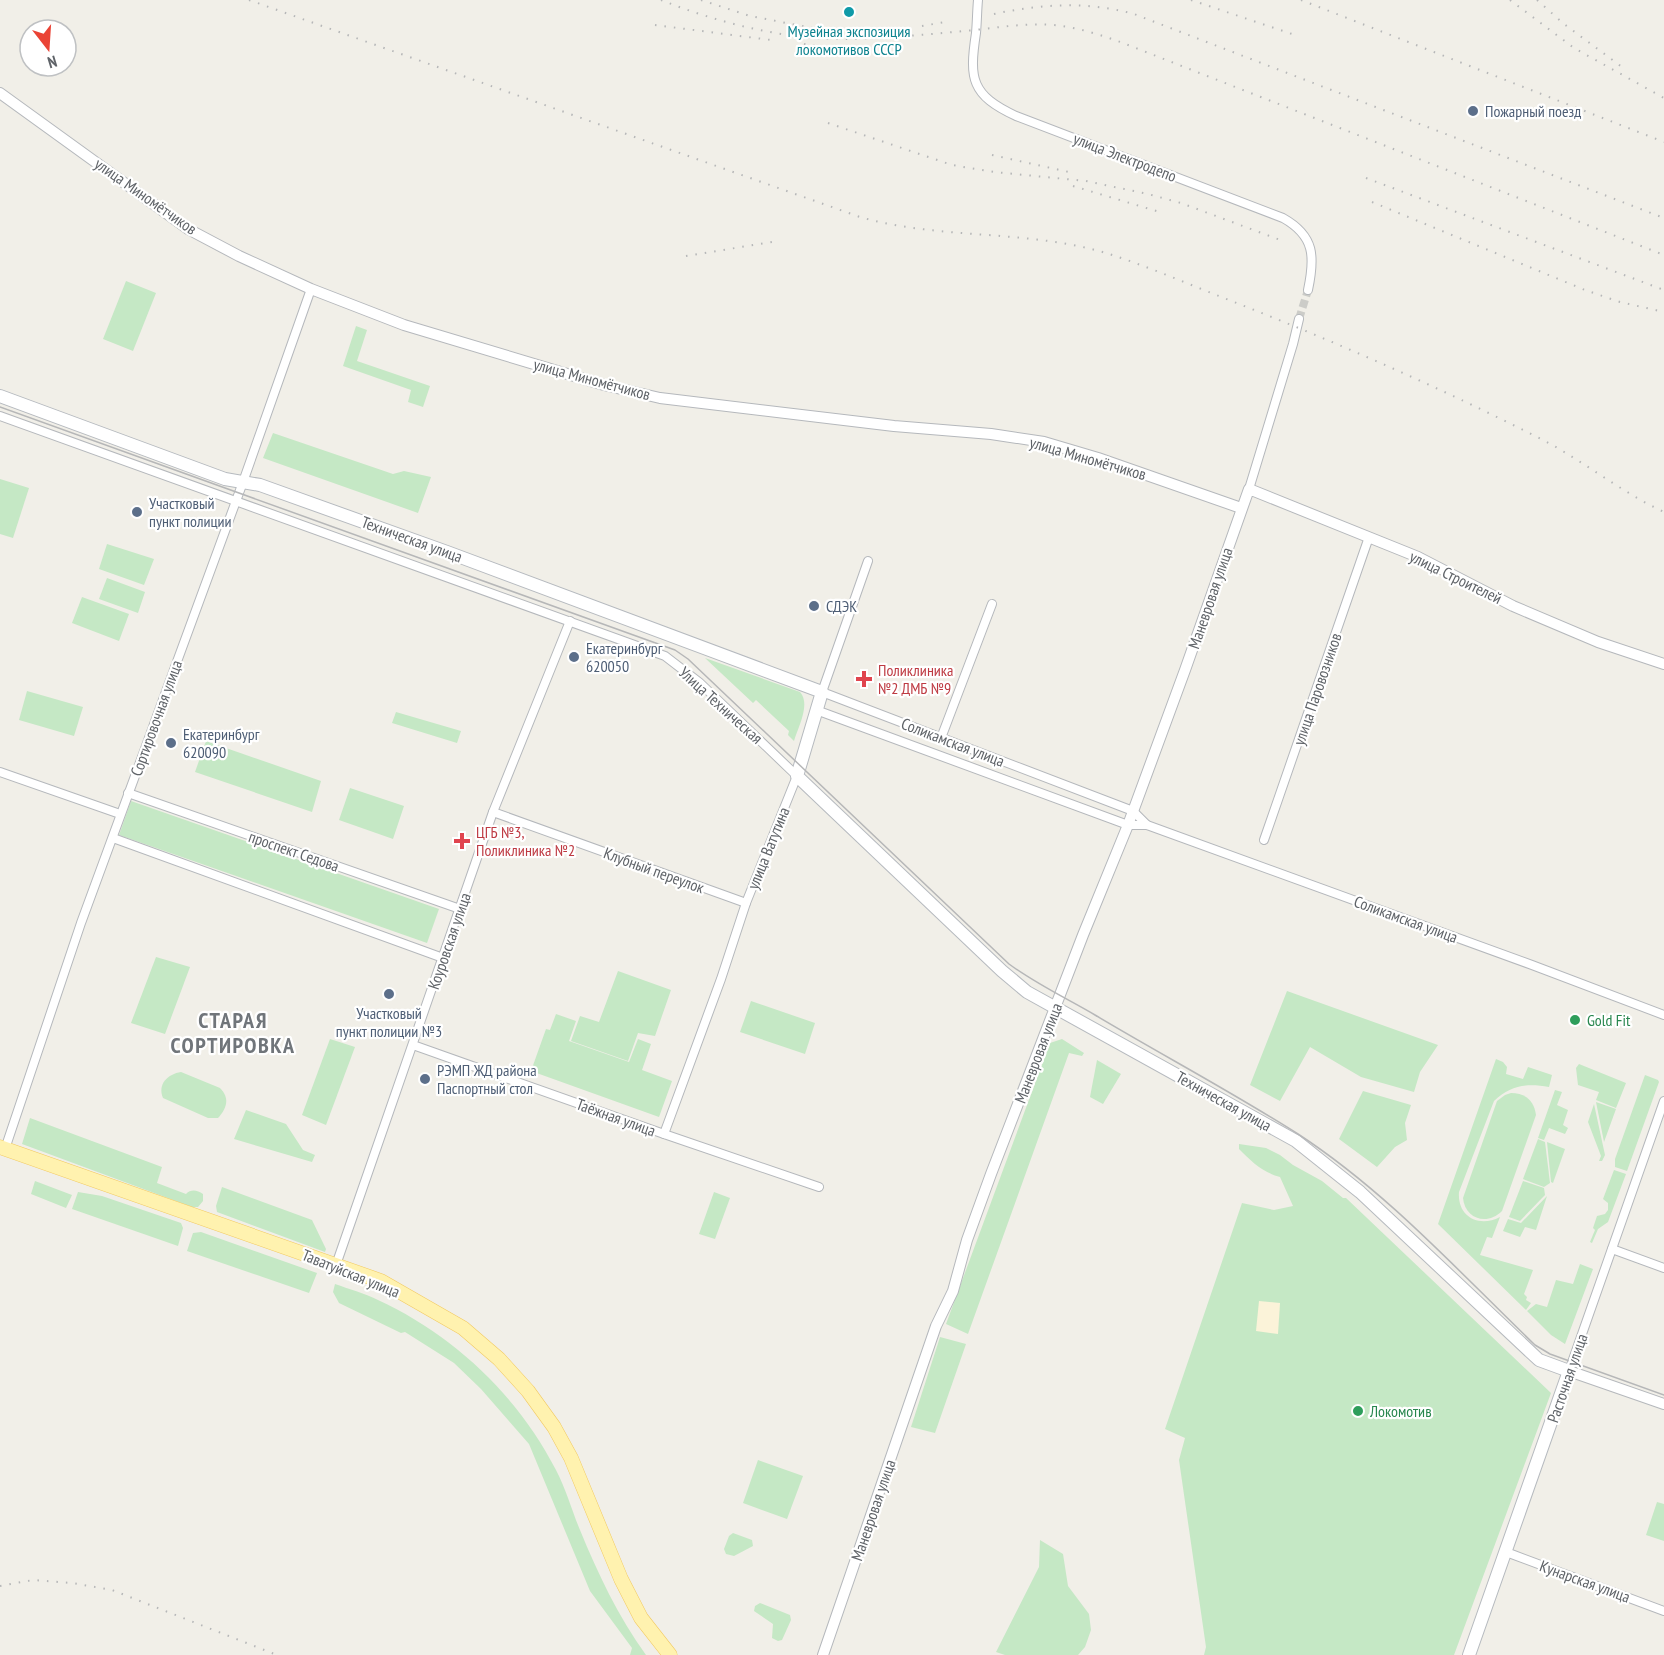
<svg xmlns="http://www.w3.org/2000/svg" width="1664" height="1655" font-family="'PT Sans Narrow',sans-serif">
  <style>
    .green { fill: #c5e8c5 }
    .sand { fill: #fbf3d9 }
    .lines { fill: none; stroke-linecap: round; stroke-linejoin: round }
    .minor-tunnel { stroke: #ccccc8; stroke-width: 8; stroke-dasharray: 8 4; stroke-linecap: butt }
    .minor-casing { stroke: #b5b8bc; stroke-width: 10 }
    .tertiary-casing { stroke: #b5b8bc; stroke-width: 12 }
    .secondary-casing { stroke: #b6babf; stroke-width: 14 }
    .primary-casing { stroke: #f2c960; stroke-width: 15 }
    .minor { stroke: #fff; stroke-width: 8 }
    .tertiary { stroke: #fff; stroke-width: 10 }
    .secondary { stroke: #fff; stroke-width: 12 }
    .primary { stroke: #fff2af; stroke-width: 14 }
    .tram { stroke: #b6b7b8; stroke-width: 1.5 }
    .rail { stroke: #b6b7b8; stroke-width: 2; stroke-dasharray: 1.5 8; stroke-linecap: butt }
    .culture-dot { fill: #0f9aa8; stroke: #fff; stroke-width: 2 }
    .service-dot { fill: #5c6f8a; stroke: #fff; stroke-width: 2 }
    .health-dot { fill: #e0444e; stroke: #fff; stroke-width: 2 }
    .leisure-dot { fill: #2e9e5b; stroke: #fff; stroke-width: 2 }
    .labels { text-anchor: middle; stroke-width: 4.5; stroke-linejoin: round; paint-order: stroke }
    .culture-label { font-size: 16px; fill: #0d838f; stroke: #fff }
    .service-label { font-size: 16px; fill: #4e5e75; stroke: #fff; text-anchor: start }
    .street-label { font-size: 16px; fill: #5f6368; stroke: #fff }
    .health-label { font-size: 16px; fill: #be3a42; stroke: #fff; text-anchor: start }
    .leisure-label { font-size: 16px; fill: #27864d; stroke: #fff; text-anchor: start }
    .district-label { font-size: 22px; font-weight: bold; letter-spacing: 1.5px; fill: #70757a; stroke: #fff }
  </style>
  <rect width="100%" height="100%" fill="#f1efe8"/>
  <g class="green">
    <path d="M126,281L156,293L133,351L103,339Z"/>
    <path d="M356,326L367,330L357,361L430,386L423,407L408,402L411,390L343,366Z"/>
    <path d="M273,433L393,474L404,471L431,477L418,513L263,458Z"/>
    <path d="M0,479L29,488L13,538L0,534Z"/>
    <path d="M107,544L154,559L144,585L99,569Z"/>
    <path d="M107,578L145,592L138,613L99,599Z"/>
    <path d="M82,597L129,614L119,641L72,623Z"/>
    <path d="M705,658L800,692C811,704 798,727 794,741L788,735L789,731L756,700L753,703Z"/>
    <path d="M27,691L83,707L74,736L19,720Z"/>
    <path d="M396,712L461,731L457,743L392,723Z"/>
    <path d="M206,741L321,781L312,812L195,772Z"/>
    <path d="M350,788L404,806L393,839L339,820Z"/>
    <path d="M131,801L439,909L427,943L119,835Z"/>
    <path d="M156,957L190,967L165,1034L131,1023Z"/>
    <path d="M618,971L671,990L655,1036L638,1033L628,1061L571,1041L580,1016L599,1022Z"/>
    <path d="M1287,991L1438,1045L1420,1072L1414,1092L1361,1077L1310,1047L1280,1101L1250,1085Z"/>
    <path d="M751,1001L815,1023L805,1054L740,1032Z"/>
    <path d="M556,1014L576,1021L569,1041L629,1062L638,1039L651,1044L642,1070L672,1081L659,1117L531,1071L546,1029L550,1030Z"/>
    <path d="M330,1039L355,1047L326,1125L302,1115Z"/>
    <path d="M1062,1039L1084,1053L1082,1056L1069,1053L968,1334L946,1324L1050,1043Z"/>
    <path d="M1496,1059L1503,1062L1507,1067L1506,1074L1523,1079L1528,1067L1552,1075L1549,1087C1527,1083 1511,1085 1494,1101L1459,1192C1457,1217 1479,1228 1500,1217L1492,1238L1487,1237L1480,1255L1533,1270L1524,1294L1527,1297L1526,1300L1531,1303L1526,1310L1438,1224Z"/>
    <path d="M1097,1060L1121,1074L1103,1104L1090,1097Z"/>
    <path d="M1579,1064L1626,1083L1616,1108L1596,1100L1599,1092L1578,1085L1576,1068Z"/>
    <path d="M181,1072L220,1088C230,1098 227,1108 218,1118H208L163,1098C157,1084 168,1074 181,1072Z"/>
    <path d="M1645,1075L1658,1080L1659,1082L1627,1171L1615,1167V1159Z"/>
    <path d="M1555,1090L1562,1092L1557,1105L1568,1110L1563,1125L1568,1128L1565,1134L1549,1128L1544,1140L1538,1138Z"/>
    <path d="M1363,1091L1411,1105L1405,1123L1407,1140L1395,1147L1377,1167L1339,1139Z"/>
    <path d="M1511,1093C1526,1093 1534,1101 1536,1115L1502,1211C1487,1226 1465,1219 1463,1198L1497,1101L1505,1095Z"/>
    <path d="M1596,1102L1616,1109L1604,1142Z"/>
    <path d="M1594,1104L1605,1155L1602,1161H1599L1601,1156L1588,1122Z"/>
    <path d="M246,1110L286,1124L303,1150L315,1155L312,1162L234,1139Z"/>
    <path d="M30,1118L162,1167L157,1183L186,1194C191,1189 197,1190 203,1194V1201L198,1207H192L22,1144Z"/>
    <path d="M1538,1139L1545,1142L1550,1183L1544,1187L1523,1179Z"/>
    <path d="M1547,1142L1565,1149L1553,1183L1551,1182Z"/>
    <path d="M1239,1144L1266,1148L1280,1155L1293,1165L1322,1181L1343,1198H1346L1551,1393L1454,1655H1204L1206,1647L1179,1460L1185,1438L1165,1429L1242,1203L1274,1210L1293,1206L1280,1177C1262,1172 1252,1162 1239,1149Z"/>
    <path d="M1614,1170L1626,1174L1608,1222L1598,1229L1592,1243L1590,1242L1595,1230L1593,1228L1597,1216L1605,1214L1608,1210V1203L1603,1199Z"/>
    <path d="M35,1181L72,1195L66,1208L31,1194Z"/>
    <path d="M1523,1181L1544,1188L1545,1195L1520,1221L1509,1217Z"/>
    <path d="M222,1187L312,1220L326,1249L325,1252L217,1212L216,1206Z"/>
    <path d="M78,1192L102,1196L181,1223L183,1228L178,1246L72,1209Z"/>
    <path d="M714,1192L730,1198L715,1239L699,1234Z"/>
    <path d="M1547,1196L1536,1230L1525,1227L1520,1237L1503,1231L1508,1219L1521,1223Z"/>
    <path d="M201,1232L317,1273L309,1293L187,1251L193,1233Z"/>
    <path d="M1580,1264L1593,1269L1565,1344L1551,1335L1527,1311L1536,1304L1547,1307L1556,1280L1573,1284Z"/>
    <path d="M335,1284C349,1289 364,1293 378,1300C454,1335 518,1396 556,1470C566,1489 572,1511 580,1530C598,1574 618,1616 646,1655H630L632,1648L590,1591L529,1444L481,1389L454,1363L405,1332L401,1333L339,1303L333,1292Z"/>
    <path d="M940,1337L966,1344L935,1433L911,1427Z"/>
    <path d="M758,1460L803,1476L787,1519L743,1503Z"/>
    <path d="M1657,1502L1664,1504V1541L1646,1535Z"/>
    <path d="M733,1533L752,1540L753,1546L734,1556L726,1554L724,1549L729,1536Z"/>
    <path d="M1040,1540L1063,1554L1068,1586L1089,1614L1091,1630L1085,1647L1078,1655H1005L996,1652L1039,1567Z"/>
    <path d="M760,1603L790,1615L791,1620L782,1640L778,1641L772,1638L773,1624L754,1611L755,1606Z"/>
  </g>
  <path class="sand" d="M1259,1301L1280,1303L1278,1334L1256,1331Z"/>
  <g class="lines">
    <path class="minor-tunnel" d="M1299,319L1308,290"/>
    <g class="minor-casing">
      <g id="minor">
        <path d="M978,0C977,11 977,22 976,33C969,79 971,95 1016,116L1283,218C1315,236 1315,257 1308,290"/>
        <path d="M0,416L665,656L700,683L797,776L746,903L721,979L664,1134"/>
        <path d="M1249,489L1293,344L1299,319"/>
        <path d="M868,561L822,692L1133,811L1147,825"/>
        <path d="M816,710L1128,825H1147L1532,965L1664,1015"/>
        <path d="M941,738L992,604"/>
        <path d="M0,772L120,814"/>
        <path d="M128,793L460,909"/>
        <path d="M493,812L746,903"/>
        <path d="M113,838L443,958"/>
        <path d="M1264,840L1369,537"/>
        <path d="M413,1045L664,1134L819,1187"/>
        <path d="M5,1149L81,923L243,482L311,289"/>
        <path d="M1612,1249L1664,1268"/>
        <path d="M336,1265L493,812L570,621"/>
        <path d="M1569,1371L1664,1101"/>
        <path d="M1506,1552L1664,1611"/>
      </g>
    </g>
    <g class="tertiary-casing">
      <g id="tertiary">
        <path d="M0,93L188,229L239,256L311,289L404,325L604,385L660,398L894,426L991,434L1044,442L1098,458L1241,508"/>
        <path d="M1569,1371L1664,1404"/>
        <path d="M823,1655L936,1326L953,1291L967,1240L991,1174L1083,935L1128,825L1185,670L1249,489L1418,557L1513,606L1598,642L1664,664"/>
      </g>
    </g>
    <g class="secondary-casing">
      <path id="secondary" d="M0,396L225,479L260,485L447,552L822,692L797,776L1002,971L1027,992L1296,1141L1360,1192L1539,1360L1569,1371L1469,1655"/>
    </g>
    <g class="primary-casing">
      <path id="primary" d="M0,1147L381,1281L463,1328L499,1359L528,1391L554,1427L571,1458L621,1579L641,1618L670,1655"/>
    </g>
    <use href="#minor" class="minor"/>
    <use href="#tertiary" class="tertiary"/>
    <use href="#secondary" class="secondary"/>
    <use href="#primary" class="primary"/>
    <path class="tram" d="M0,407L675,650L688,659L1009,964C1036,984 1066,998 1095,1015C1162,1055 1232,1092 1298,1134C1387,1192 1459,1272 1535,1345L1550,1354L1664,1395"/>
    <g class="rail">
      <path d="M249,0L860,217C940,240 1025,229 1106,253C1147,266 1188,284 1229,300C1336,342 1441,388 1543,440C1585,462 1621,492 1664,512"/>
      <path d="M661,0C719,23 785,40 848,39C890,38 933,34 975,30C1001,27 1026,23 1053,25C1077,27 1101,35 1123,43L1664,255"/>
      <path d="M701,0L750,16L823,30"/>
      <path d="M1191,0L1295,35"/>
      <path d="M1301,0L1664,142"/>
      <path d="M1510,0L1574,48L1664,98"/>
      <path d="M1537,0L1564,24L1622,67"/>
      <path d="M994,14C1041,4 1087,1 1134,14L1664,218"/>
      <path d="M655,25L771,40"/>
      <path d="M922,26L945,22"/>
      <path d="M804,44L855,52"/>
      <path d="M828,123L952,165L994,172L1086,181L1148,194L1181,203L1283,241"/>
      <path d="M992,155L1069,172"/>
      <path d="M1366,178L1664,290"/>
      <path d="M1073,186L1163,213"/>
      <path d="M1372,202L1585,290L1620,302L1664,312"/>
      <path d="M686,256L772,242"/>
      <path d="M0,1586L33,1580L72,1583L112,1590L277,1655"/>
    </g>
  </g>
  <circle class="culture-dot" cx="849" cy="12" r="6"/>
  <g class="service-dot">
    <circle cx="1473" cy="111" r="6"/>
    <circle cx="137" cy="512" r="6"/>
    <circle cx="814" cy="606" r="6"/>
    <circle cx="574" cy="657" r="6"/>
    <circle cx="171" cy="743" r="6"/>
    <circle cx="389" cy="994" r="6"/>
    <circle cx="425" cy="1079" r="6"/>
  </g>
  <g class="health-dot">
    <path d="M861 670h6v6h6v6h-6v6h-6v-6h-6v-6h6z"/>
    <path d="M459 832h6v6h6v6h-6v6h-6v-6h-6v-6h6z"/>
  </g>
  <g class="leisure-dot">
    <circle cx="1575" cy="1020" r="6"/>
    <circle cx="1358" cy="1411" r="6"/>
  </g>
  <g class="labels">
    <g class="culture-label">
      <text x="849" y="37">Музейная экспозиция<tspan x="849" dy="18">локомотивов СССР</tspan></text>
    </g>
    <g class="service-label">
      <text x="1485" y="117">Пожарный поезд</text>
      <text x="149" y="509">Участковый<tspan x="149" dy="18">пункт полиции</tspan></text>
      <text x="826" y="612">СДЭК</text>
      <text x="586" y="654">Екатеринбург<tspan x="586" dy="18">620050</tspan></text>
      <text x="183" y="740">Екатеринбург<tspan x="183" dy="18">620090</tspan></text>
      <text x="389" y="1019" text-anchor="middle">Участковый<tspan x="389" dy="18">пункт полиции №3</tspan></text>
      <text x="437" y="1076">РЭМП ЖД района<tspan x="437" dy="18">Паспортный стол</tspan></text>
    </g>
    <g class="street-label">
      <text transform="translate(1125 157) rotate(21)" y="6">улица Электродепо</text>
      <text transform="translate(146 196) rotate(35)" y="6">улица Миномётчиков</text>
      <text transform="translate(592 379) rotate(15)" y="6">улица Миномётчиков</text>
      <text transform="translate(1088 458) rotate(16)" y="6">улица Миномётчиков</text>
      <text transform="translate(412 539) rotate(20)" y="6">Техническая улица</text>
      <text transform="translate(1456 577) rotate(26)" y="6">улица Строителей</text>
      <text transform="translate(1210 598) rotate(-71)" y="6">Маневровая улица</text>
      <text transform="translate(1317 689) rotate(-71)" y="6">улица Паровозников</text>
      <text transform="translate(721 705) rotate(42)" y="6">Улица Техническая</text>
      <text transform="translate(156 718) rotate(-70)" y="6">Сортировочная улица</text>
      <text transform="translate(953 742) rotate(21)" y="6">Соликамская улица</text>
      <text transform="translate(768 848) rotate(-68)" y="6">улица Ватутина</text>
      <text transform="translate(294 851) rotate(19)" y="6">проспект Седова</text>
      <text transform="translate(654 870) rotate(20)" y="6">Клубный переулок</text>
      <text transform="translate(1406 919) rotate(20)" y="6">Соликамская улица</text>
      <text transform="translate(449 941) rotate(-71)" y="6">Коуровская улица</text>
      <text transform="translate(1038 1053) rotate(-69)" y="6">Маневровая улица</text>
      <text transform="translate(1224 1101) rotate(29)" y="6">Техническая улица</text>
      <text transform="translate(616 1117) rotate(20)" y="6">Таёжная улица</text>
      <text transform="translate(351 1273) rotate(22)" y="6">Таватуйская улица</text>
      <text transform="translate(1567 1378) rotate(-71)" y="6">Расточная улица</text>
      <text transform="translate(873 1510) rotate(-71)" y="6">Маневровая улица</text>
      <text transform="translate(1585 1581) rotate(20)" y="6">Кунарская улица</text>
    </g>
    <g class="health-label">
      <text x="878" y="676">Поликлиника<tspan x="878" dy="18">№2 ДМБ №9</tspan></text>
      <text x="476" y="838">ЦГБ №3,<tspan x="476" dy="18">Поликлиника №2</tspan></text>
    </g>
    <g class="leisure-label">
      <text x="1587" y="1026">Gold Fit</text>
      <text x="1370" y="1417">Локомотив</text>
    </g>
    <g class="district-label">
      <text x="233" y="1028">СТАРАЯ<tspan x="233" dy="25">СОРТИРОВКА</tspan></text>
    </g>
  </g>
  <g transform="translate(48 48) rotate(163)"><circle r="28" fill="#ffffff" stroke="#bfc1c3" stroke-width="1.5"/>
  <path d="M0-4.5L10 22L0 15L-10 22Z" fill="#ea4335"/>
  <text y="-9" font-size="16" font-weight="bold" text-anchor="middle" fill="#5f6368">N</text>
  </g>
</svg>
